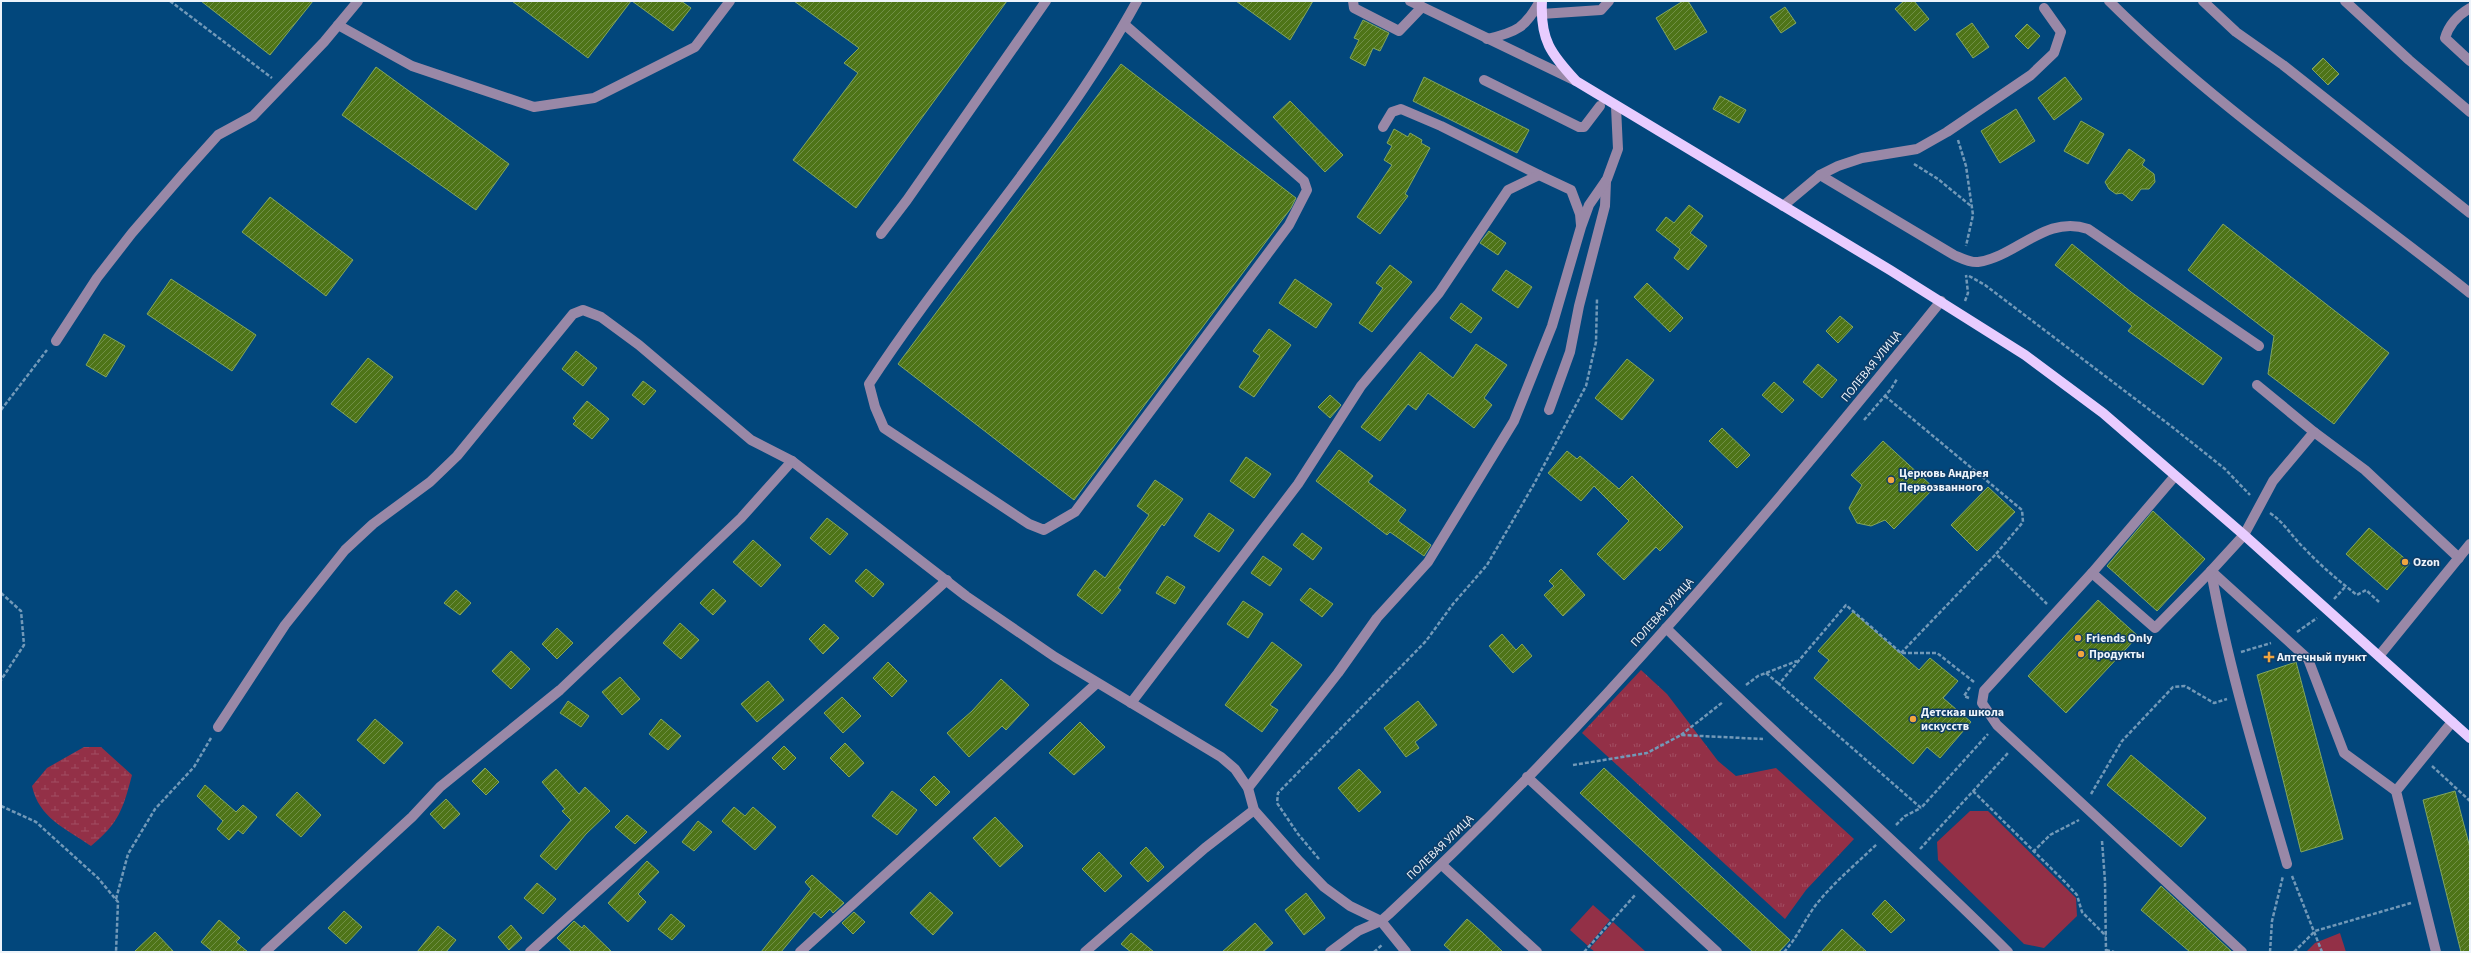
<svg xmlns="http://www.w3.org/2000/svg" width="2471" height="953" font-family="'Source Sans 3',sans-serif">
  <style>
    .grass { fill: url(#grass-tufts) }
    .wetland { fill: url(#wetland-marsh) }
    .park { fill: #933047 }
    .building { fill: url(#building-hatch); stroke: #83a75d }
    .lines { fill: none; stroke-linecap: round; stroke-linejoin: round }
    .path { stroke: #7299b8; stroke-width: 2.5; stroke-dasharray: 4 2; stroke-linecap: butt }
    .minor { stroke: #9988a7; stroke-width: 10 }
    .major { stroke: #e8ccff; stroke-width: 10 }
    .poi-dot { fill: #f1a540; stroke: #0e3c66; stroke-width: 1.5 }
    .labels { text-anchor: middle; stroke-width: 3; stroke-linejoin: round; paint-order: stroke }
    .street-label { font-size: 12px; fill: #edf3fa; stroke: #0e3c66 }
    .poi-label { font-size: 12px; font-weight: bold; fill: #edf3fa; stroke: #0e3c66; text-anchor: start }
  </style>
  <defs>
    <pattern id="grass-tufts" width="24" height="20" patternUnits="userSpaceOnUse"><rect width="24" height="20" fill="#933047"/><path d="M3 7l-1-3M5 7V3M7 7l1-3M15 17l-1-3M17 17v-4M19 17l1-3" fill="none" stroke="#a24e62"/></pattern>
    <pattern id="wetland-marsh" width="20" height="14" patternUnits="userSpaceOnUse"><rect width="20" height="14" fill="#933047"/><path d="M1 5h8M5 5V1M11 12h8M15 12V8" fill="none" stroke="#a24e62"/></pattern>
    <pattern id="building-hatch" width="6" height="6" patternUnits="userSpaceOnUse"><rect width="6" height="6" fill="#4e7418"/><path d="M-1 1l2-2M0 6l6-6M5 7l2-2" fill="none" stroke="#708f46"/></pattern>
  </defs>
  <rect width="100%" height="100%" fill="#02477c"/>
  <path class="grass" d="M1641,670L1667,694L1718,761L1736,776L1776,768L1854,839L1806,890L1785,919L1582,733Z"/>
  <path class="wetland" d="M84,747H101L132,775C123,809 119,823 91,846C65,828 39,818 32,786L47,768Z"/>
  <g class="park">
    <path d="M1970,811H1988L2076,898L2077,916L2044,948L2024,944L1938,860L1937,842Z"/>
    <path d="M1593,905L1610,920L1588,946L1570,930Z"/>
    <path d="M1613,922L1646,952H1595L1590,948Z"/>
    <path d="M2340,933L2346,952H2306L2315,943Z"/>
  </g>
  <g class="building">
    <path d="M201,1H313L270,55Z"/>
    <path d="M512,1H631L588,58Z"/>
    <path d="M632,1H681L691,8L673,31Z"/>
    <path d="M794,1H1007L856,208L793,160L858,73L844,63L859,48Z"/>
    <path d="M1236,1H1313L1290,40Z"/>
    <path d="M1683,1H1688L1707,32L1675,50L1656,18Z"/>
    <path d="M1904,1H1914L1929,19L1915,31L1895,9Z"/>
    <path d="M1785,7L1796,23L1781,33L1770,17Z"/>
    <path d="M1363,20L1389,33L1380,51L1373,48L1365,66L1350,58L1359,40L1354,38Z"/>
    <path d="M1972,23L1989,47L1973,58L1956,34Z"/>
    <path d="M2027,24L2040,36L2028,49L2015,36Z"/>
    <path d="M2323,58L2339,74L2328,85L2312,69Z"/>
    <path d="M1121,64L1296,198L1291,208L1074,500L898,364Z"/>
    <path d="M376,67L509,164L476,210L342,115Z"/>
    <path d="M1424,77L1529,130L1517,153L1413,101Z"/>
    <path d="M2065,77L2082,99L2054,120L2038,98Z"/>
    <path d="M1720,96L1746,110L1739,123L1713,109Z"/>
    <path d="M1290,101L1343,155L1325,172L1273,117Z"/>
    <path d="M2016,109L2035,141L2000,163L1981,131Z"/>
    <path d="M2081,121L2104,134L2088,164L2064,151Z"/>
    <path d="M1394,129L1408,137L1410,133L1422,140L1421,143L1430,148L1405,194L1408,196L1380,234L1357,217L1392,165L1384,160L1392,146L1387,143Z"/>
    <path d="M2129,149L2145,160L2142,165L2154,174L2155,182L2149,189H2141L2132,201L2122,193L2116,194L2109,189L2105,182Z"/>
    <path d="M270,197L353,260L326,296L242,232Z"/>
    <path d="M1689,205L1703,216L1690,233L1707,246L1688,270L1674,258L1680,249L1656,230L1666,217L1674,223Z"/>
    <path d="M2223,224L2389,353L2334,424L2268,374L2274,336L2188,270Z"/>
    <path d="M1489,231L1506,243L1498,255L1480,243Z"/>
    <path d="M2072,244L2131,292L2222,358L2203,385L2128,331L2132,326L2055,265Z"/>
    <path d="M1390,265L1412,282L1372,332L1359,323L1383,288L1376,283Z"/>
    <path d="M1506,270L1532,287L1518,308L1492,290Z"/>
    <path d="M171,279L256,335L232,371L147,314Z"/>
    <path d="M1295,279L1332,304L1316,328L1279,303Z"/>
    <path d="M1647,283L1683,318L1670,332L1634,297Z"/>
    <path d="M1461,303L1482,318L1471,333L1450,318Z"/>
    <path d="M1840,316L1853,327L1838,343L1826,331Z"/>
    <path d="M1269,329L1291,345L1254,397L1239,387L1260,356L1253,351Z"/>
    <path d="M104,334L125,346L106,377L86,365Z"/>
    <path d="M1476,344L1507,365L1484,398L1492,405L1474,428L1428,393L1416,410L1408,404L1380,441L1361,427L1420,352L1453,378Z"/>
    <path d="M576,351L597,368L583,386L562,369Z"/>
    <path d="M368,358L393,377L356,423L331,404Z"/>
    <path d="M1627,359L1654,380L1622,420L1595,398Z"/>
    <path d="M1818,364L1837,380L1822,398L1803,382Z"/>
    <path d="M643,381L656,391L644,405L632,395Z"/>
    <path d="M1774,382L1794,400L1782,413L1762,395Z"/>
    <path d="M1330,395L1341,405L1330,418L1318,407Z"/>
    <path d="M587,401L609,419L592,439L573,424L576,421L573,418Z"/>
    <path d="M1722,428L1750,455L1737,468L1709,441Z"/>
    <path d="M1883,441L1934,488L1894,529L1885,520L1871,526L1857,523L1849,508L1862,485L1851,475Z"/>
    <path d="M1339,450L1373,476L1368,482L1406,510L1398,521L1431,545L1424,556L1390,532L1387,535L1316,481Z"/>
    <path d="M1567,451L1577,459L1580,456L1619,489L1632,476L1683,527L1660,551L1656,547L1624,580L1597,554L1629,521L1594,486L1581,501L1548,473Z"/>
    <path d="M1246,457L1271,474L1254,498L1230,481Z"/>
    <path d="M1155,480L1183,499L1164,526L1162,524L1118,588L1121,590L1102,614L1077,595L1095,570L1105,578L1149,515L1137,506Z"/>
    <path d="M1988,487L2015,512L1977,551L1951,525Z"/>
    <path d="M2153,511L2205,559L2157,611L2107,566Z"/>
    <path d="M1209,513L1234,530L1219,552L1194,536Z"/>
    <path d="M827,518L848,534L830,555L810,538Z"/>
    <path d="M2369,528L2410,563L2387,590L2346,554Z"/>
    <path d="M1302,533L1322,548L1313,560L1293,545Z"/>
    <path d="M753,540L781,565L761,587L733,562Z"/>
    <path d="M1263,556L1282,569L1270,586L1251,573Z"/>
    <path d="M866,569L884,584L873,597L855,581Z"/>
    <path d="M1561,569L1585,595L1563,616L1544,595L1554,586L1549,581Z"/>
    <path d="M1167,576L1185,587L1175,604L1156,593Z"/>
    <path d="M1310,588L1333,604L1322,617L1300,600Z"/>
    <path d="M713,589L726,601L713,615L700,603Z"/>
    <path d="M456,590L471,603L460,615L444,603Z"/>
    <path d="M2098,600L2138,636L2066,713L2028,676Z"/>
    <path d="M1243,601L1263,614L1248,638L1227,624Z"/>
    <path d="M1853,612L1919,670L1930,658L1958,681L1943,698L1971,722L1940,758L1927,747L1913,764L1814,678L1829,660L1818,651Z"/>
    <path d="M680,623L699,640L681,659L663,643Z"/>
    <path d="M824,624L839,638L823,654L809,639Z"/>
    <path d="M557,628L573,643L557,659L542,644Z"/>
    <path d="M1502,634L1516,650L1522,644L1532,656L1513,673L1489,646Z"/>
    <path d="M1272,642L1302,665L1270,705L1278,710L1262,732L1225,705Z"/>
    <path d="M511,651L530,669L511,689L492,671Z"/>
    <path d="M888,662L907,681L892,697L873,678Z"/>
    <path d="M2296,662L2343,839L2301,852L2257,675Z"/>
    <path d="M620,677L640,699L622,715L602,692Z"/>
    <path d="M1001,679L1029,705L1006,730L1002,726L969,757L947,733L972,711Z"/>
    <path d="M768,681L784,700L757,722L741,704Z"/>
    <path d="M842,697L861,716L843,733L824,713Z"/>
    <path d="M568,701L589,716L581,727L560,713Z"/>
    <path d="M1418,701L1437,725L1415,742L1419,748L1406,757L1384,728Z"/>
    <path d="M375,719L403,743L384,764L357,740Z"/>
    <path d="M661,719L681,736L668,750L649,734Z"/>
    <path d="M1080,722L1105,747L1074,775L1049,753Z"/>
    <path d="M845,743L864,763L849,777L830,758Z"/>
    <path d="M784,746L796,758L784,770L772,758Z"/>
    <path d="M2131,755L2206,818L2181,847L2107,785Z"/>
    <path d="M485,768L499,782L486,795L472,781Z"/>
    <path d="M1604,768L1790,940L1779,952H1753L1580,793Z"/>
    <path d="M556,769L579,794L585,787L610,811L586,834L556,870L540,856L571,820L562,811L565,809L542,782Z"/>
    <path d="M1359,769L1381,792L1359,812L1338,788Z"/>
    <path d="M934,776L950,792L936,806L920,790Z"/>
    <path d="M205,785L236,812L243,805L257,817L243,834L238,830L229,840L217,829L223,821L197,796Z"/>
    <path d="M892,791L917,810L897,835L872,816Z"/>
    <path d="M2455,791L2470,848V952H2461L2423,800Z"/>
    <path d="M297,792L321,815L301,837L276,815Z"/>
    <path d="M446,799L460,814L444,829L430,814Z"/>
    <path d="M734,807L745,816L753,807L776,827L755,850L722,821Z"/>
    <path d="M627,815L647,832L635,844L615,827Z"/>
    <path d="M995,817L1023,846L1000,867L973,838Z"/>
    <path d="M698,821L712,832L694,851L682,842Z"/>
    <path d="M1146,847L1164,867L1148,882L1130,863Z"/>
    <path d="M1099,852L1122,876L1105,892L1082,869Z"/>
    <path d="M647,861L659,872L638,894L646,902L628,922L608,903Z"/>
    <path d="M812,875L844,903L833,913L830,909L821,918L814,912L781,952H761L811,889L805,882Z"/>
    <path d="M537,883L556,899L543,914L524,898Z"/>
    <path d="M2161,886L2232,952H2190L2141,910Z"/>
    <path d="M930,892L953,913L933,935L910,913Z"/>
    <path d="M1306,893L1325,918L1304,935L1285,910Z"/>
    <path d="M1885,900L1905,920L1891,933L1872,914Z"/>
    <path d="M344,911L362,927L346,944L328,928Z"/>
    <path d="M854,912L865,922L853,934L842,923Z"/>
    <path d="M671,914L685,926L672,940L658,929Z"/>
    <path d="M1467,919L1483,933L1503,952H1452L1444,945Z"/>
    <path d="M219,920L240,938L236,942L248,952H213L201,942Z"/>
    <path d="M574,921L582,928L584,925L612,952H572L557,938Z"/>
    <path d="M1255,923L1273,943L1263,952H1222Z"/>
    <path d="M511,925L522,938L509,950L498,937Z"/>
    <path d="M438,926L456,940L446,952H417Z"/>
    <path d="M1842,929L1867,952H1821Z"/>
    <path d="M155,932L174,952H134Z"/>
    <path d="M1131,933L1154,952H1131L1121,944Z"/>
  </g>
  <g class="lines">
    <g class="path">
      <path d="M170,1L272,78"/>
      <path d="M1958,140L1966,166L1973,215L1966,246"/>
      <path d="M1914,164L1938,179L1971,206"/>
      <path d="M1969,276L1985,285L2171,426L2225,469L2250,495"/>
      <path d="M1965,301L1968,293L1966,275"/>
      <path d="M1885,396L2022,510L2023,522L1996,554L2047,604"/>
      <path d="M1,410L47,350"/>
      <path d="M1864,420L1891,389L1897,379"/>
      <path d="M2270,513C2285,523 2292,537 2305,549C2321,566 2339,581 2357,595L2366,590L2379,602"/>
      <path d="M1,593L21,611L24,645L1,680"/>
      <path d="M2334,599L2346,586"/>
      <path d="M2297,632L2317,618"/>
      <path d="M2241,652L2271,643"/>
      <path d="M1901,653L1996,554"/>
      <path d="M1766,673L1779,684"/>
      <path d="M1974,682L1937,653H1901L1846,605L1779,684L1921,808L1988,734"/>
      <path d="M1746,685L1758,676L1797,661"/>
      <path d="M1969,698L1964,696L1970,687"/>
      <path d="M1681,735L1723,702"/>
      <path d="M1573,765L1647,753L1681,735L1763,739"/>
      <path d="M2432,766L2470,801"/>
      <path d="M1973,791L2066,883L2077,895L2082,912L2106,936"/>
      <path d="M2091,794L2122,741L2173,687L2185,686L2214,703L2227,699"/>
      <path d="M1,806L36,822L98,878L118,902L116,952"/>
      <path d="M1896,825L1905,816L1921,808"/>
      <path d="M2102,841L2105,881L2106,952"/>
      <path d="M1920,849L2008,753"/>
      <path d="M2033,852L2050,835L2079,820"/>
      <path d="M1319,859L1298,834L1277,803L1278,793L1426,641L1453,604L1487,565L1534,484L1586,386L1596,342L1597,299"/>
      <path d="M2292,876L2322,952"/>
      <path d="M116,899L128,854L155,809L194,767L211,738"/>
      <path d="M2106,950L2114,952"/>
      <path d="M1374,952L1383,944"/>
      <path d="M1584,952L1636,894"/>
      <path d="M1784,952C1797,938 1804,921 1815,906C1833,883 1856,864 1877,844"/>
      <path d="M2270,952L2272,921L2283,876"/>
      <path d="M2294,952L2315,931L2411,903"/>
    </g>
    <g class="minor">
      <path d="M1353,1L1354,8L1399,31L1422,7"/>
      <path d="M1410,1L1576,81"/>
      <path d="M2109,1C2219,110 2349,197 2470,293"/>
      <path d="M2203,1L2236,32L2283,65L2470,213"/>
      <path d="M2345,1L2409,60L2470,112"/>
      <path d="M2470,8C2458,15 2449,24 2445,38L2470,61"/>
      <path d="M1541,14L1601,10L1609,1"/>
      <path d="M1124,24L1304,181L1307,190L1289,225L1075,512L1044,530L1029,524L884,428L875,407L869,384C954,254 1062,138 1137,1"/>
      <path d="M338,25L412,66L534,107L594,98L695,47L730,1"/>
      <path d="M1487,39C1517,32 1525,28 1540,1"/>
      <path d="M1484,80L1579,127H1584L1600,106"/>
      <path d="M1383,127L1392,112L1401,109L1441,126L1539,175"/>
      <path d="M1820,175L1954,255C1961,258 1970,263 1978,262C2016,257 2046,214 2088,229L2259,346"/>
      <path d="M1783,206L1820,175L1838,166L1862,158L1917,149L1947,132L2031,75L2054,53L2061,32L2044,8"/>
      <path d="M881,234L907,200L1046,1"/>
      <path d="M56,341L97,278L132,233L183,174L218,135L253,116L324,42L358,1"/>
      <path d="M2257,385L2314,432L2365,470L2459,558"/>
      <path d="M1549,410L1570,352L1579,306L1605,206L1606,181"/>
      <path d="M2314,432L2273,481L2244,535L2211,571L2308,659L2344,753L2396,791"/>
      <path d="M2175,476L2092,573L1984,691L1982,703L1997,725L2242,952"/>
      <path d="M2211,571C2229,671 2259,767 2287,864"/>
      <path d="M2092,573L2155,628L2211,571"/>
      <path d="M1666,628C1778,738 1897,841 2008,952"/>
      <path d="M2379,656L2470,544"/>
      <path d="M1131,703L1298,484L1361,386L1439,293L1508,190L1539,175L1571,190L1580,214L1581,225"/>
      <path d="M218,727L285,625L345,550L373,524L430,482L457,456L573,314L583,310L601,317L639,345L751,440L792,461L966,596L1055,657L1221,757L1235,769L1248,788L1254,810L1299,861L1324,887L1350,906L1381,921L1406,952"/>
      <path d="M1527,777L1717,952"/>
      <path d="M1248,788L1338,673L1377,618L1428,562L1514,421L1552,326L1581,227L1589,205L1607,179L1618,149L1616,107"/>
      <path d="M1442,865L1537,952"/>
      <path d="M265,952L412,817L440,787L560,690L741,518L792,461"/>
      <path d="M530,952C668,827 809,706 947,580"/>
      <path d="M800,952L1097,683"/>
      <path d="M1085,952L1205,848L1254,810"/>
      <path d="M1330,952L1358,931L1381,921L1389,914C1590,727 1768,515 1941,301"/>
      <path d="M2436,952L2396,791L2452,722"/>
    </g>
    <path class="major" d="M1542,1C1540,40 1551,54 1576,81L1890,270L2025,355L2103,413L2244,535L2470,738"/>
  </g>
  <g class="poi-dot">
    <circle cx="1891" cy="480" r="4"/>
    <circle cx="2405" cy="562" r="4"/>
    <circle cx="2078" cy="638" r="4"/>
    <circle cx="2081" cy="654" r="4"/>
    <path d="M2267 651h4v4h4v4h-4v4h-4v-4h-4v-4h4z"/>
    <circle cx="1913" cy="719" r="4"/>
  </g>
  <g class="labels">
    <g class="street-label">
      <text transform="translate(1871 366) rotate(-51)" y="4">ПОЛЕВАЯ УЛИЦА</text>
      <text transform="translate(1662 612) rotate(-48)" y="4">ПОЛЕВАЯ УЛИЦА</text>
      <text transform="translate(1440 847) rotate(-44)" y="4">ПОЛЕВАЯ УЛИЦА</text>
    </g>
    <g class="poi-label">
      <text x="1899" y="477">Церковь Андрея<tspan x="1899" dy="14">Первозванного</tspan></text>
      <text x="2413" y="566">Ozon</text>
      <text x="2086" y="642">Friends Only</text>
      <text x="2089" y="658">Продукты</text>
      <text x="2277" y="661">Аптечный пункт</text>
      <text x="1921" y="716">Детская школа<tspan x="1921" dy="14">искусств</tspan></text>
    </g>
  </g>
  <rect width="2471" height="953" fill="none" stroke="#edf3fa" stroke-width="4"/>
</svg>
